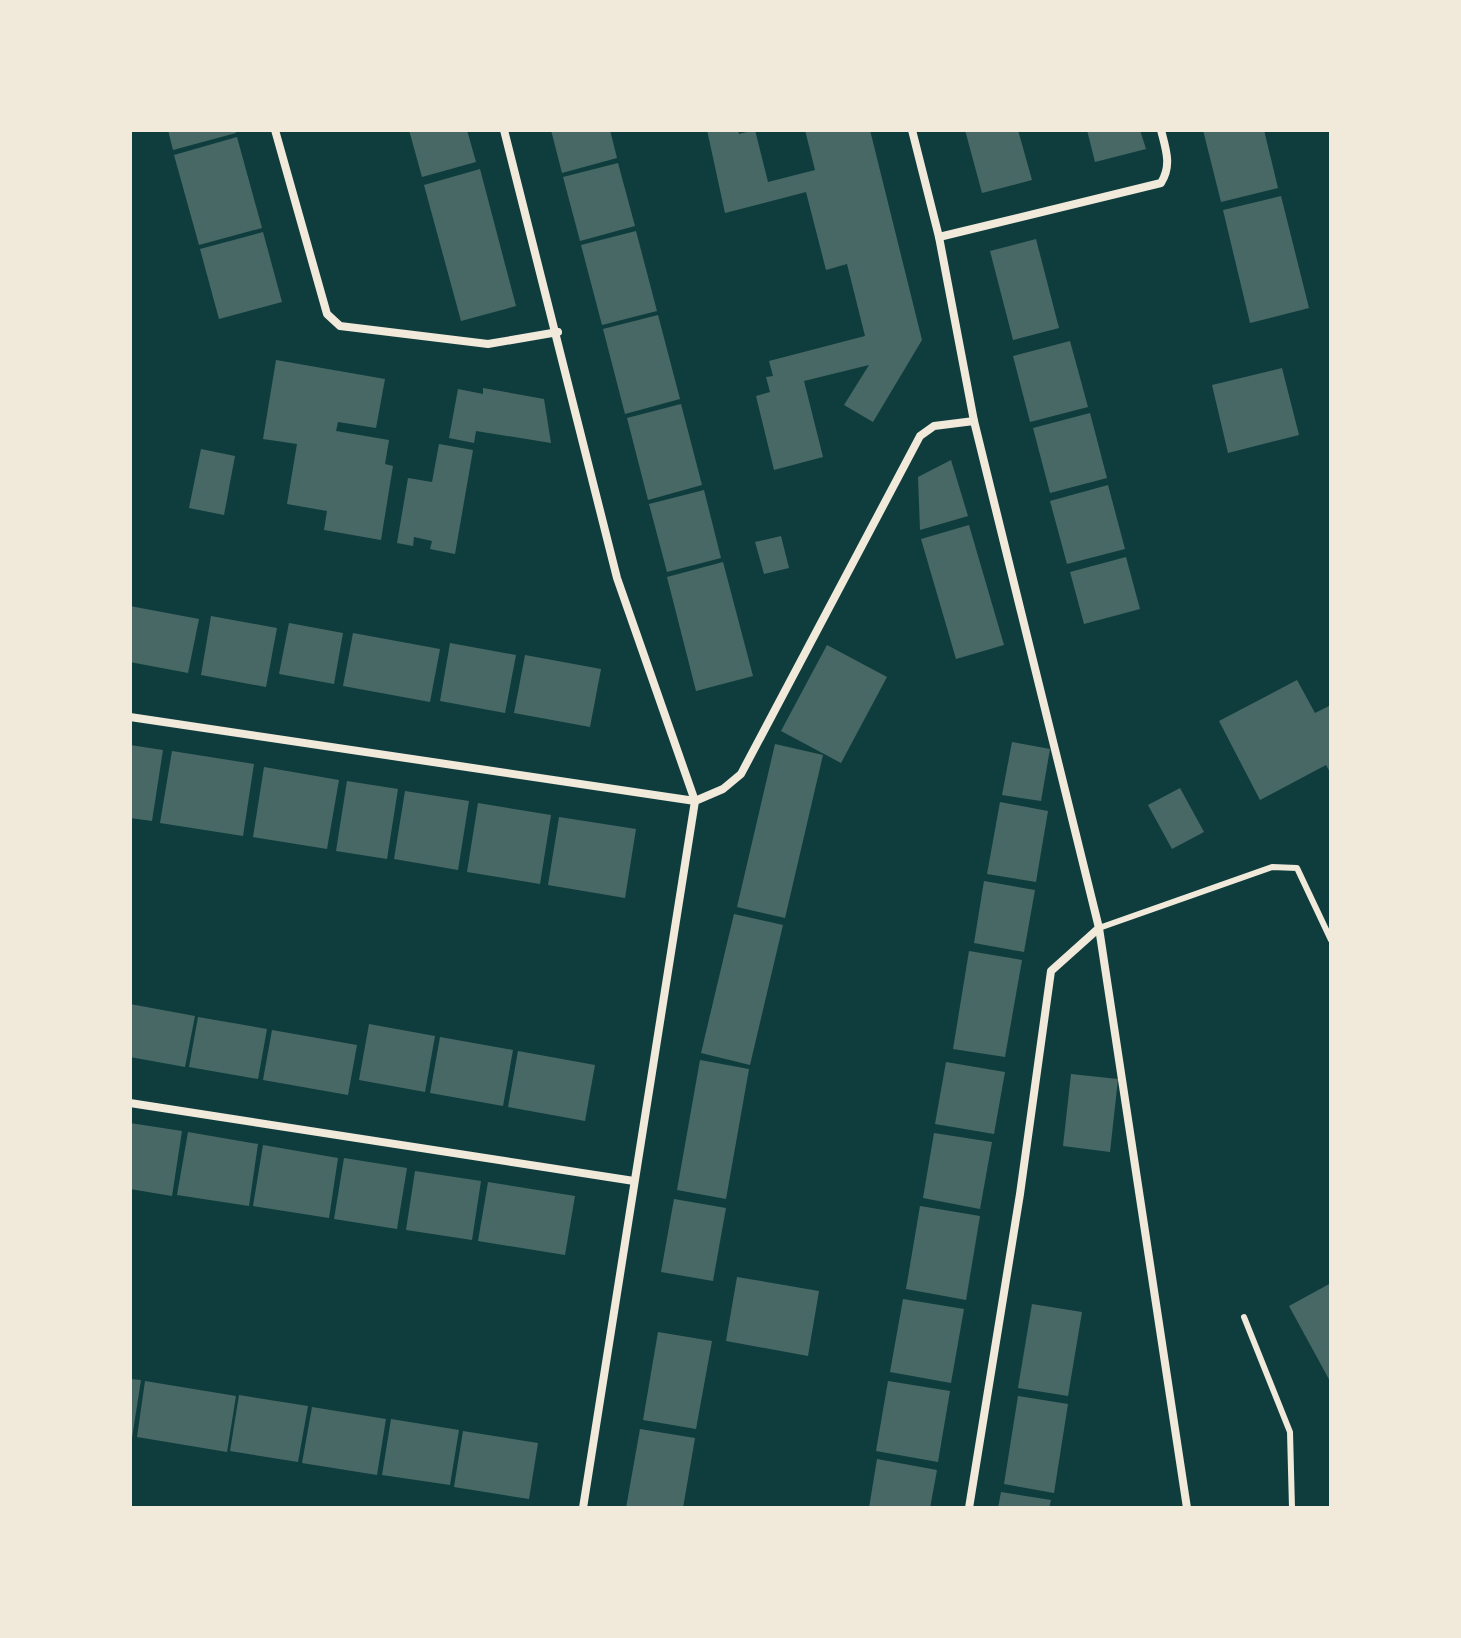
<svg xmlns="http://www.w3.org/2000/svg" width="1461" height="1638" font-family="'DejaVu Sans',sans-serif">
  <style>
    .building { fill: #486865 }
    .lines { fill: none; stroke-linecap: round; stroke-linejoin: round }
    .service { stroke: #f1e9da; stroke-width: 6 }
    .minor { stroke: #f1e9da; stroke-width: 8 }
  </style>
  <rect width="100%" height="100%" fill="#0f3d3e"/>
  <g class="building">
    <path d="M168,130H235L236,133L173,150Z"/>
    <path d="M409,130H467L476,162L422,177Z"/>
    <path d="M551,130H610L617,158L562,173Z"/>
    <path d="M707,130H738L739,134L755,130L768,182L815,170L805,130H870L922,340L873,422L844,405L869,365L804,381L823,457L774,470L756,396L770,392L766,377L773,376L769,361L865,336L847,264L826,270L806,192L725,213Z"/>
    <path d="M965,130H1018L1032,180L982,193Z"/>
    <path d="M1087,130H1140L1146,149L1095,162Z"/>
    <path d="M1203,130H1264L1278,188L1221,202Z"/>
    <path d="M237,137L262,228L199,245L174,155Z"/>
    <path d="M618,163L635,226L580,241L563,177Z"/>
    <path d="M480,169L516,306L461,321L424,185Z"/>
    <path d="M1281,196L1309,308L1250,323L1223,210Z"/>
    <path d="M636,231L657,311L602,325L581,245Z"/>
    <path d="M263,232L282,302L219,319L200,249Z"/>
    <path d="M1036,239L1059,328L1013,340L990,251Z"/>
    <path d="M658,315L680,399L625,414L603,329Z"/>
    <path d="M1070,341L1088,407L1030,422L1013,356Z"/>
    <path d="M276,360L385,379L376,428L338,422L336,431L389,440L385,464L393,466L381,540L324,530L327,511L287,504L297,444L263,439Z"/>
    <path d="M1282,368L1299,435L1228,453L1212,385Z"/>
    <path d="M483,388L544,399L551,443L476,431L474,443L449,438L458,389L483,394Z"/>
    <path d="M681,404L702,485L648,500L627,418Z"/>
    <path d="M1090,413L1107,478L1050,493L1033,428Z"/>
    <path d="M439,444L473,450L455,554L430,549L432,541L414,537L413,546L397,543L408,478L432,482Z"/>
    <path d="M201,449L235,456L224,515L189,508Z"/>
    <path d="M951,460L968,516L920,530L918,477Z"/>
    <path d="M1108,485L1125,549L1067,564L1050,501Z"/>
    <path d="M704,490L721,558L667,572L649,504Z"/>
    <path d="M969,525L1004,645L956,659L921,539Z"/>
    <path d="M781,536L789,568L764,574L755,542Z"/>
    <path d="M1126,557L1140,609L1084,624L1070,572Z"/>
    <path d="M723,562L753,676L696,691L667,577Z"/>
    <path d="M130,606L199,619L188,673L130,662Z"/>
    <path d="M211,616L277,628L266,687L201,675Z"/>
    <path d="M289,623L343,633L334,684L279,674Z"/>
    <path d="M353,633L440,649L430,702L343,686Z"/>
    <path d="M450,643L516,655L505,713L440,701Z"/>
    <path d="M827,645L887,677L841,763L781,731Z"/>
    <path d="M525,655L601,669L590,727L514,713Z"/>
    <path d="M1297,680L1315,713L1331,705V774L1326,765L1260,800L1219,721Z"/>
    <path d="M1012,742L1050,749L1041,801L1002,795Z"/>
    <path d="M775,744L823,755L785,918L737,907Z"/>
    <path d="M130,745L163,750L152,821L130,818Z"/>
    <path d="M172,751L254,764L243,836L160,823Z"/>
    <path d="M264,767L339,780L327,849L253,837Z"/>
    <path d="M347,781L398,789L387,859L336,851Z"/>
    <path d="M1180,788L1204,832L1172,849L1148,805Z"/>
    <path d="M405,791L469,801L458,870L394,859Z"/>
    <path d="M1000,802L1048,811L1036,882L987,874Z"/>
    <path d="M478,803L551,815L540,884L467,872Z"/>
    <path d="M559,817L636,829L625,898L548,885Z"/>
    <path d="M984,881L1035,890L1024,952L974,943Z"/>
    <path d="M734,914L783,925L750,1065L701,1053Z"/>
    <path d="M969,951L1022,960L1005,1057L953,1049Z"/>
    <path d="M130,1004L195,1016L185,1067L130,1057Z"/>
    <path d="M198,1017L267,1029L258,1079L189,1067Z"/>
    <path d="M369,1024L435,1036L425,1092L359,1080Z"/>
    <path d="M272,1030L357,1045L348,1095L263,1080Z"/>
    <path d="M440,1037L513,1050L503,1106L430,1093Z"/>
    <path d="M518,1051L595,1065L585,1121L508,1107Z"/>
    <path d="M700,1060L749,1069L726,1199L677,1190Z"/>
    <path d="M946,1062L1005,1072L994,1134L935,1124Z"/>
    <path d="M1071,1074L1118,1079L1110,1152L1063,1146Z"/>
    <path d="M130,1123L182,1131L172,1196L130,1189Z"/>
    <path d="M188,1132L258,1144L249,1206L177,1195Z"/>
    <path d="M934,1133L992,1142L980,1209L923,1198Z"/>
    <path d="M263,1145L338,1158L329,1218L253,1206Z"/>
    <path d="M344,1158L407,1168L397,1229L334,1219Z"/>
    <path d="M415,1171L481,1181L472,1240L406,1230Z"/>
    <path d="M488,1182L575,1196L565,1255L478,1241Z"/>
    <path d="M674,1199L726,1208L713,1281L661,1272Z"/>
    <path d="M920,1206L980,1216L966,1300L906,1289Z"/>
    <path d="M737,1277L819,1291L808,1356L726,1341Z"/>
    <path d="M1331,1283V1383L1289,1306Z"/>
    <path d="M903,1299L964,1309L951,1383L890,1372Z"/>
    <path d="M1032,1304L1082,1312L1068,1396L1018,1388Z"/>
    <path d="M658,1332L712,1341L696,1429L643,1420Z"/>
    <path d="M130,1379L141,1380L132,1438H130Z"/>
    <path d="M145,1381L236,1396L227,1452L137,1437Z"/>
    <path d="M888,1381L950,1391L938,1462L876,1451Z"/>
    <path d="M239,1395L308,1406L298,1462L230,1451Z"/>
    <path d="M1018,1396L1068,1404L1054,1493L1004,1484Z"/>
    <path d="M312,1407L386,1419L377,1475L302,1463Z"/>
    <path d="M391,1419L459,1430L450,1485L382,1475Z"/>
    <path d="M640,1429L695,1438L683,1508H626Z"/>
    <path d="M463,1431L538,1443L529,1499L454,1487Z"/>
    <path d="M877,1459L937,1470L930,1508H869Z"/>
    <path d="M1001,1492L1051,1500L1049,1508H998Z"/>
  </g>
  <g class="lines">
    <g class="service">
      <path d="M1099,928L1272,867L1297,868L1331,940"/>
      <path d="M1244,1317L1290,1432L1292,1508"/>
    </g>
    <g class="minor">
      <path d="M275,130L327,314L340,326L488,344L558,332"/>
      <path d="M912,130L939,237L974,421L1099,928L1187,1508"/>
      <path d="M939,237L1161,183C1172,165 1166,150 1161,130"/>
      <path d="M130,717L695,801L617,578L504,130"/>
      <path d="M130,1103L634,1181"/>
      <path d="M583,1508L695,801L723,789L741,774L920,436L934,426L974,421"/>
      <path d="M969,1508L1020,1194L1051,971L1099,928"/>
    </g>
  </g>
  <rect width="1461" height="1638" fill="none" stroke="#f1e9da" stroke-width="264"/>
</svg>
